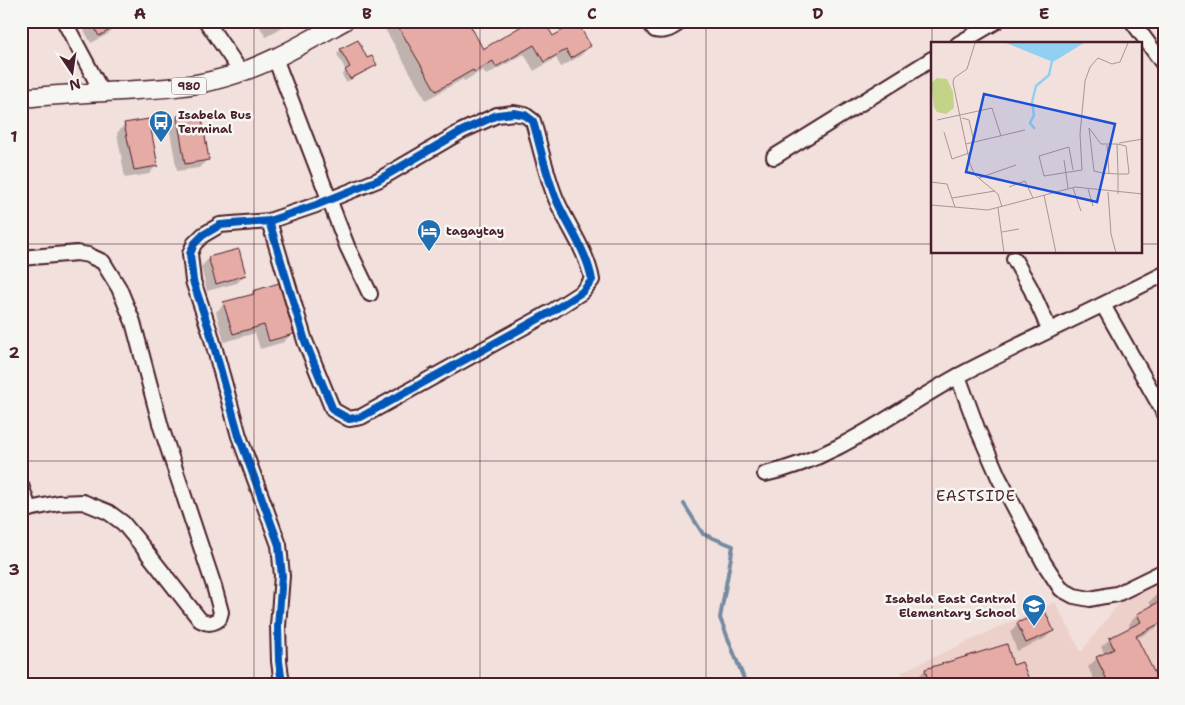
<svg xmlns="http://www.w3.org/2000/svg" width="1185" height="705" font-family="'Shantell Sans',sans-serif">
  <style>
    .built { fill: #eed0ca }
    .shadow { fill: #0003 }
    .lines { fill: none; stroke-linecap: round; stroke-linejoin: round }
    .stream { stroke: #748aa2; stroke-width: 4 }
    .building { fill: #e6aba4; stroke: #4a1f2b }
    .minor-casing { stroke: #4a1f2b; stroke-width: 18 }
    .major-casing { stroke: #4a1f2b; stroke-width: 21 }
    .minor { stroke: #f6f6f2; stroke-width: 14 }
    .major { stroke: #f6f6f2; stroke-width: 18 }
    .cycleway-casing { stroke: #f6f6f2; stroke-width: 11 }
    .cycleway { stroke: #0057b8; stroke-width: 8 }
    .grid { fill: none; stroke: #4a1f2b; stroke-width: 1; stroke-opacity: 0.55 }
    .labels { text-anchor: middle; stroke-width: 5; stroke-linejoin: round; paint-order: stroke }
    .shield { fill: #f6f6f2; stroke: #7e6067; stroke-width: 1 }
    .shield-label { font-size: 11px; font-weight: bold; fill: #4a1f2b }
    .poi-label { font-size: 12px; font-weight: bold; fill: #4a1f2b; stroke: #f6f6f2; text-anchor: start }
    .quarter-label { font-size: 15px; letter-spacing: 1px; fill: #4a1f2b; stroke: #f6f6f2 }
    .inset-river { fill: none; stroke: #90d1f1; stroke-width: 2.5 }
    .inset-road { fill: none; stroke: #ae9395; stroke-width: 1 }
    .view { fill: #1d4ed8; fill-opacity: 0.15; stroke: #1d4ed8; stroke-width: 2.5 }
    .inset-edge { fill: none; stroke: #4a1f2b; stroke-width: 2.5 }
    .neatline { fill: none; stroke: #4a1f2b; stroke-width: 2 }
    .grid-label { font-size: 16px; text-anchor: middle; font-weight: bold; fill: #4a1f2b }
  </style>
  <rect width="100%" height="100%" fill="#f1e0db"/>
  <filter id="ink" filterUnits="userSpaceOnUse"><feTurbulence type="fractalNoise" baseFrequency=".02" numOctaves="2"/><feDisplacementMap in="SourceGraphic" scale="10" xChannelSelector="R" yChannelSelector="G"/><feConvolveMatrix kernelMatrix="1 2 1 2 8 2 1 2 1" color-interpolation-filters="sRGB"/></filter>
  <g filter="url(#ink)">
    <path class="built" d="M1164,580V684H904L901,672L1055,602L1081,652L1121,601Z"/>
    <g class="shadow">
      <path d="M79,21H112L115,27L108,34L91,43Z"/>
      <path d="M256,21H292L266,37Z"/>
      <path d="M393,21H467L483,50L536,26L552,38L590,46L580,56L561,67L556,58L534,71L524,54L486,75L483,70L464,81L463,79L426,100L385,29Z"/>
      <path d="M602,21H620L607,29Z"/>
      <path d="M1164,34V54L1156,42Z"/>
      <path d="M341,50L367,60L375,65L371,69L346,82L342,75L346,71L337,54Z"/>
      <path d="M178,117L208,159L199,168L177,171L169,126Z"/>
      <path d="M125,124L157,165L149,174L125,178L117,133Z"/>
      <path d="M209,258L245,275L237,283L207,291L201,267Z"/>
      <path d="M253,292L292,333L284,342L260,349L255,333L224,342L216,312L224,304L249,296Z"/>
      <path d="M1164,590V622L1156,628L1136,639L1158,684H1096L1088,667L1097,658L1105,655L1101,647L1110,639L1131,628L1129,624L1137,615L1152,607L1149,602L1158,593Z"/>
      <path d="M1018,624L1053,631L1044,639L1017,651L1010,632Z"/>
      <path d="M1012,667L1029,684H919L917,678L925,670Z"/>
    </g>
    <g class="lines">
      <path class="stream" d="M684,504L703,534L733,546L720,618L746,684"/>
    </g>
    <g class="building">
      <path d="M91,21H127L99,36Z"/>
      <path d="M395,21H468L483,49L530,21H535L537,25L544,21L553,36L577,22L591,46L571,58L566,50L544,62L534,45L496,67L493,61L474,72L473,70L436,91Z"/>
      <path d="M358,40L367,58L372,56L377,65L350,79L345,70L350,67L340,49Z"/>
      <path d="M201,112L209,160L185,164L177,116Z"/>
      <path d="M149,119L158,166L134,170L124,123Z"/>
      <path d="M239,249L246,275L216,284L208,257Z"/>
      <path d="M279,283L294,334L269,341L264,325L233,334L223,302L254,294L253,291Z"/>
      <path d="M1164,599V621L1136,636L1160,684H1109L1096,657L1114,649L1109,638L1141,622L1137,614Z"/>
      <path d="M1045,611L1054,631L1026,643L1017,623Z"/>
      <path d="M1007,644L1013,665L1022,662L1031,684H929L925,669Z"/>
    </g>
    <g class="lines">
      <g class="minor-casing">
        <g id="minor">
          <path d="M64,21L102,92"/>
          <path d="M206,21L241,72"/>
          <path d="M648,21L655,30C666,33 673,27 682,21"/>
          <path d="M1132,21L1164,65"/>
          <path d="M958,44L997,21"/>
          <path d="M275,58L347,246L370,294"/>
          <path d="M774,157L932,59"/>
          <path d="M269,221L305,341L333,410L349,419L361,417L551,312L582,292L592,280C587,251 567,225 556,199C546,174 540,146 533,121L525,115L514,113L497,115L462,131L378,180L316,205L269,221L220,225L203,235L194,244L190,254L193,281L210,332L239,436L279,545L282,576L278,626L279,661L282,684"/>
          <path d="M21,258L77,253L88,255L103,262L119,288L133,322L161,427L214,586L221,612L219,619C212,624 208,624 200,620L138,541L123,523L108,512L83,502L58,503L29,509L21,512"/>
          <path d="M1014,259L1031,289L1049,329"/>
          <path d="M1103,305L1164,413"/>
          <path d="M958,376L977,428L999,478L1044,563L1061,589L1074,596L1090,599L1105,596L1117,594L1164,571"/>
          <path d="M765,474C837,459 897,409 960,375C1027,340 1096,309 1164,274"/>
          <path d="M21,485L29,509"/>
        </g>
      </g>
      <g class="major-casing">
        <path id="major" d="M21,98C54,95 87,93 121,91C153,89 184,88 215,80C261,69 303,44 344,21"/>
      </g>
      <use href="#minor" class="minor"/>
      <use href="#major" class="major"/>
      <g class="cycleway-casing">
        <path id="cycleway" d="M269,221L305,341L333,410L349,419L361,417L551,312L582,292L592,280C587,251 567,225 556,199C546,174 540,146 533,121L525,115L514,113L497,115L462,131L378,180L316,205L269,221L220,225L203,235L194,244L190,254L193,281L210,332L239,436L279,545L282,576L278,626L279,661L282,684"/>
      </g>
      <use href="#cycleway" class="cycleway"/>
    </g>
  </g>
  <path class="grid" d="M254,21V684M480,21V684M706,21V684M932,21V684M21,244H932M1141,244H1164M21,461H1164"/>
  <defs>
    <g id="bus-pin" transform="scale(1.25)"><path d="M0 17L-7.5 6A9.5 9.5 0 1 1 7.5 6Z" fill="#1f6fb2" stroke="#f6f6f2"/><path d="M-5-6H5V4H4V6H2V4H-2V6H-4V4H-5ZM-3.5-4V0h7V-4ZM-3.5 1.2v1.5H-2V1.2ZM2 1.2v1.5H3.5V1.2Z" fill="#fff"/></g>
    <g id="hotel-pin" transform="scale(1.25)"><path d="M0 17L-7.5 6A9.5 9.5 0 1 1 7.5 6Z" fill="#1f6fb2" stroke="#f6f6f2"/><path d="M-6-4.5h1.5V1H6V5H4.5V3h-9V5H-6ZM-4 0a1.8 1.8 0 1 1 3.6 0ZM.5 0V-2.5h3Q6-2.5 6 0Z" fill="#fff"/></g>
    <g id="school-pin" transform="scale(1.25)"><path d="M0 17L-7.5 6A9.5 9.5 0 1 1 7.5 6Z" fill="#1f6fb2" stroke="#f6f6f2"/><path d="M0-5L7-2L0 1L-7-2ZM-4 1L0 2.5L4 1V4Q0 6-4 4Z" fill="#fff"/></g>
  </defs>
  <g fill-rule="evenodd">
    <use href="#bus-pin" x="161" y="122"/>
    <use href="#hotel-pin" x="429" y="231"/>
    <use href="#school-pin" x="1034" y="606"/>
  </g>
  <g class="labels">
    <rect class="shield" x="171.5" y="77.5" width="35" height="17" rx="4"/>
    <g class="shield-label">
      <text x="189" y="90">980</text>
    </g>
    <g class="poi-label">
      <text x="178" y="119">Isabela Bus<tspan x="178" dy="14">Terminal</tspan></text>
      <text x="446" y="235">tagaytay</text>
      <text x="1016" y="603" text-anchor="end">Isabela East Central<tspan x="1016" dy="14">Elementary School</tspan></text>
    </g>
    <g class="quarter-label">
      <text x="976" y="501">EASTSIDE</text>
    </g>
  </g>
  <g transform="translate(931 42)">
    <rect width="211" height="211" fill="#f1e0db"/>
    <path d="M6,36L16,37L22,50L23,66L15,72L6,70L3,65L0,41Z" fill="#c3d489"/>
    <path d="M75,1H153L122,20Z" fill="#90d1f1"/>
    <path class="inset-river" d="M104,87L99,81L103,73L101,60L105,44L118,33L121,19"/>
    <path class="inset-road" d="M44,1L36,27L23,36L22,41L39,122L44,133L67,152L71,165M31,76L38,78L43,100M6,78L61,66L70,94M13,90L21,117L38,111M188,101L212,97M35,102L94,88M186,102L195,104L198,131L197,132H187L171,131L163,129L158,86L170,102H186L187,132V152M176,103L178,131M133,118L137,146M142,128L138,105L108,114L113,134L151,128L149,92L154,39L159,25L167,16L181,22L189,20L197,1M48,136L85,123M0,140L16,142L24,165M78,145L94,139L102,156M142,146L150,169M157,147L162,164M177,150L180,192L185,211M113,153L125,211M21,156L64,149M0,163L57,168L144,145L212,152M67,166L73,211M71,190L88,187"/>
    <path class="view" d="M53,52L184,82L166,160L35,130Z"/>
    <rect width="211" height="211" class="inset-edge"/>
  </g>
  <rect width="1185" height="705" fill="none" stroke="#f6f6f2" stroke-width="55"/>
  <g transform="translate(72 72) rotate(167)" stroke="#f6f6f2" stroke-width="4" paint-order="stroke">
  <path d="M0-4L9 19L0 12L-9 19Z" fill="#4a1f2b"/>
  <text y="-8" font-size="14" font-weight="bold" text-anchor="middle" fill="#4a1f2b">N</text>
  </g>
  <rect x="28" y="28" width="1130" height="650" class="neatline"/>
  <g class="grid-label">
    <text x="140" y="19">A</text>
    <text x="367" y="19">B</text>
    <text x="592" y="19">C</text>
    <text x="818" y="19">D</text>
    <text x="1044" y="19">E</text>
    <text x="14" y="142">1</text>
    <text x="14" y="358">2</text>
    <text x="14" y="575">3</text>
  </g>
</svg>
